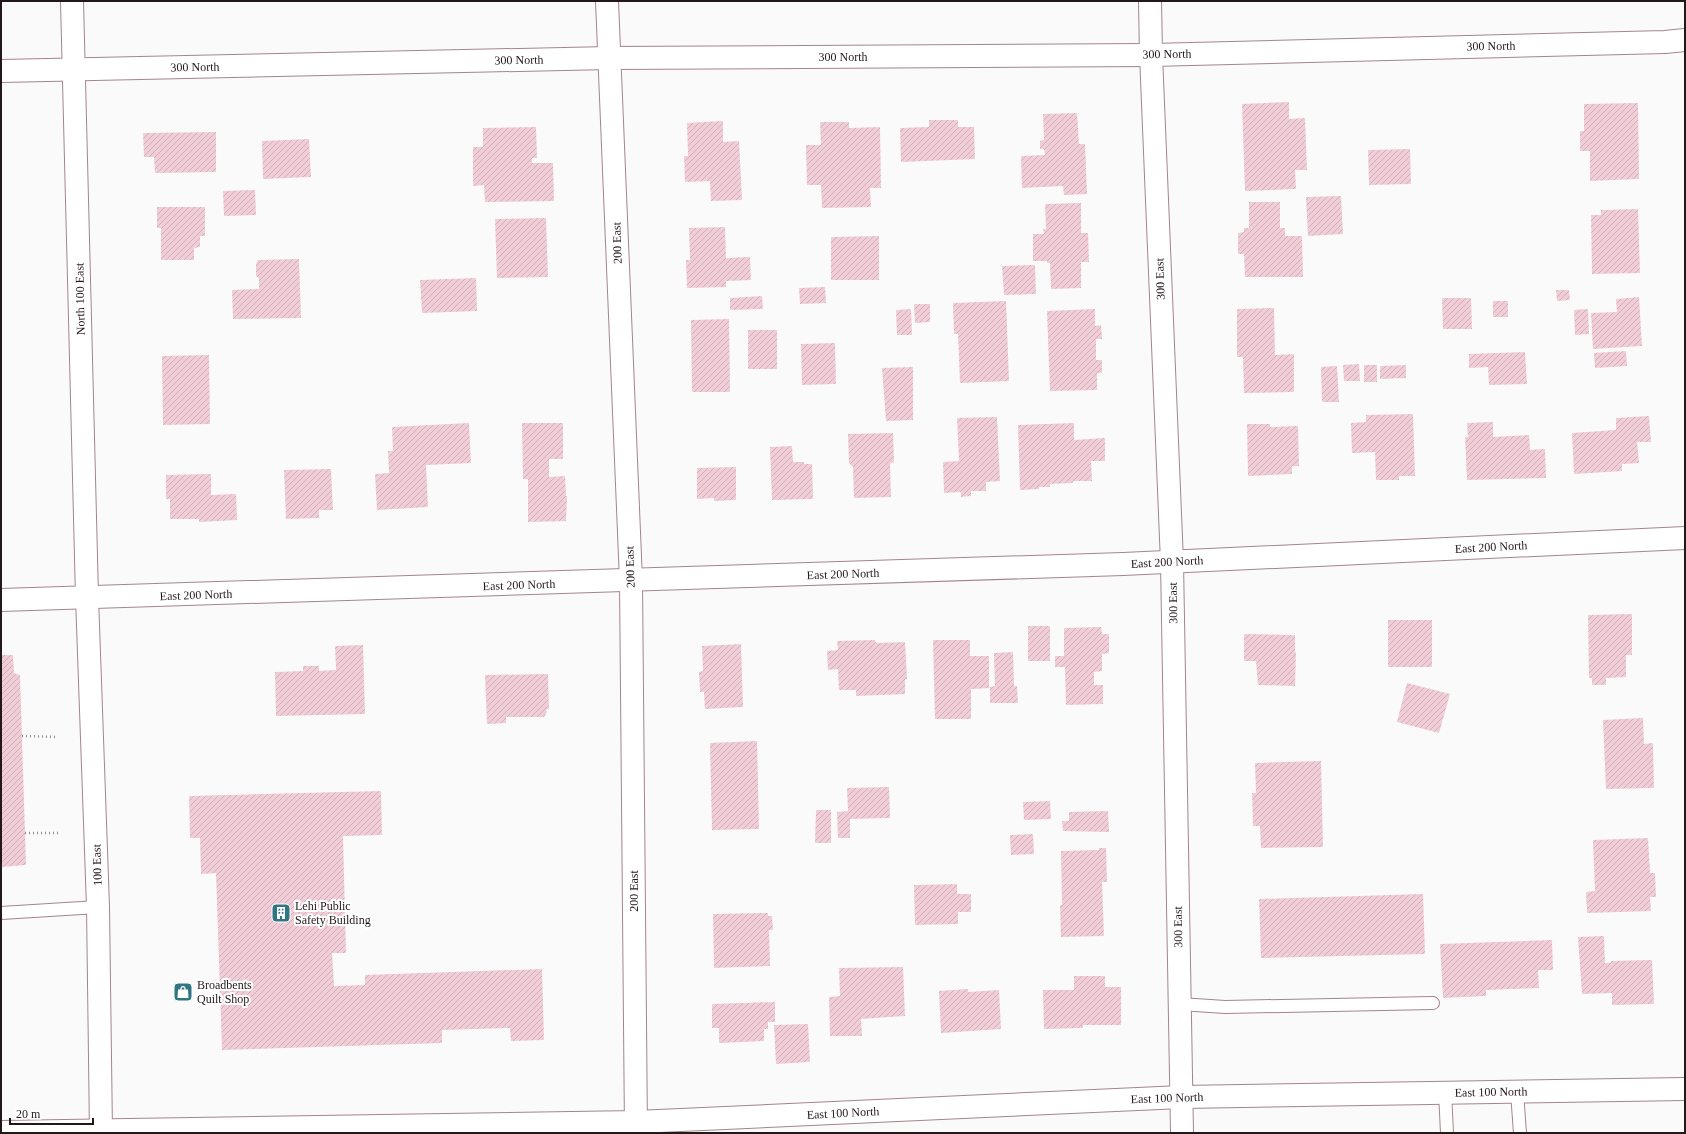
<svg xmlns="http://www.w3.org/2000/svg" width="1686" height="1134" font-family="'Times New Roman',serif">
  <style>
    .building { fill: url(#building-hatch) }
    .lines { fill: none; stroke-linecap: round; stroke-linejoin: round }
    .lane-casing { stroke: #a4848c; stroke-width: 14 }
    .street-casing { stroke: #a4848c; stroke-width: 24 }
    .path { stroke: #918b8c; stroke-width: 2.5; stroke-dasharray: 1 3; stroke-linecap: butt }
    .lane { stroke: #fff; stroke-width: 12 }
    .street { stroke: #fff; stroke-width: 22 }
    .labels { text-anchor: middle; stroke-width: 4; stroke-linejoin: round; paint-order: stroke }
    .street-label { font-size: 12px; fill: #23171a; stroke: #fff }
    .poi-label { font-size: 12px; fill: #23171a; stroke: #fff; text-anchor: start }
  </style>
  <defs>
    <pattern id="building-hatch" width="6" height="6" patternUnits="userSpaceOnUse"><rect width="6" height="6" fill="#f1ced7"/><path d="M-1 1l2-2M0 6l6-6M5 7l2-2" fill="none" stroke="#ceb0b8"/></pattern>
  </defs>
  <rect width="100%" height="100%" fill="#fafafa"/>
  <g class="building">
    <path d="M1289,102V119L1305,118L1307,170H1295L1296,189L1245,191L1242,104Z"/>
    <path d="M1638,103L1639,179L1590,181V151H1580V131H1584V104Z"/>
    <path d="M1077,113L1079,144H1085L1087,194L1064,195L1063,186L1022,188L1021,156L1045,155L1044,149H1040V141L1044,140L1043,114Z"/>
    <path d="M929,120H958V127H974L975,159L901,162L900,128L929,127Z"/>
    <path d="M723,121V142L739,141L742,200L711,201L710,181L685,182L684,156H688L687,123Z"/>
    <path d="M820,122H849V128L880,127L881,188H870L871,207L822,208L821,185H807L806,145H821Z"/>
    <path d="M536,127L537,158H532V163H553L554,201L485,202L484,185L473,186V147H483V128Z"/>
    <path d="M216,132V172L155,173L154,157H144L143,133Z"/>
    <path d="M309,139L311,177L263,179L262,141Z"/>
    <path d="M1410,149L1411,184L1369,185L1368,150Z"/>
    <path d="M255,190L256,215L224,216L223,191Z"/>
    <path d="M1341,196L1343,234L1308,236L1306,197Z"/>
    <path d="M1249,202H1280V228H1285V236H1302L1303,277H1245L1244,254H1238V233L1244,232V228H1249Z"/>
    <path d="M1081,203V233H1088L1089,262H1081V288L1051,289L1050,263H1047V261H1033V234H1044L1043,229H1046L1045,204Z"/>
    <path d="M157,207H205V236H200V247L194,248V260H161V228H157Z"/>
    <path d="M1638,209L1640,273L1592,274L1591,215H1601V210Z"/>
    <path d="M546,218L548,277L497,278L495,219Z"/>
    <path d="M725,227L726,258L750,257L751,280L726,281V287L687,288L686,260H690L689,228Z"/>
    <path d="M879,236V280H831V237Z"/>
    <path d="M299,259L301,318L233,319L232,290L259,289V278L256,276V264L258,260Z"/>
    <path d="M1035,265L1036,294L1004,295L1002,266Z"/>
    <path d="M476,278L477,311L422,313L420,280Z"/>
    <path d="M825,287L826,303L800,304L799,288Z"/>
    <path d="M1556,290H1569L1570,300L1557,301Z"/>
    <path d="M762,296L763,309L730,310V298Z"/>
    <path d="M1639,297L1642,346L1593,349L1591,313L1617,312L1616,299Z"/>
    <path d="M1442,298H1471L1472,329H1443Z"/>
    <path d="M1006,301L1009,381L960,383L958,334H954L953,303Z"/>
    <rect x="1493" y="301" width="15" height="16"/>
    <path d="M914,304H930V322L915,323Z"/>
    <path d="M1274,308L1275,355L1294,354V392L1244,393L1243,357H1237V309Z"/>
    <path d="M911,309L912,335H897L896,310Z"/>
    <path d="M1095,309V326L1101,325L1102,339H1096V360H1102V373H1097V390L1050,391L1047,311Z"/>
    <path d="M1588,309L1589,334L1575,335L1574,310Z"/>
    <path d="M729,319L730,392H692L691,320Z"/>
    <rect x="748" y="330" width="29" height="39"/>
    <path d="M835,343L836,384L802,385L801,344Z"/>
    <path d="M1626,351L1627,366L1595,368L1594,353Z"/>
    <path d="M1525,352L1527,384L1489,385L1488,367L1469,368V354Z"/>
    <path d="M209,355L210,424L163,425L162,356Z"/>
    <path d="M1359,364L1360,381H1344L1343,365Z"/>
    <rect x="1364" y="365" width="13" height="17"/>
    <path d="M1406,365V378L1380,379V366Z"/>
    <path d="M1337,366L1339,402H1322L1321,367Z"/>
    <path d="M913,367V420L886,421L882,368Z"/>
    <path d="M1413,414L1415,476H1399V480H1376L1375,452L1352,453L1351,423L1366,422V415Z"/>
    <path d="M1649,416L1651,442H1637L1639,463L1622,464V471L1574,474L1572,433L1616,430V418Z"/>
    <path d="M997,417L1000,481L986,482V491H971V496L961,497V492L944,493L943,462L959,461L957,418Z"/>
    <path d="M1493,422V437L1529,435L1530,450L1545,449L1546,478L1467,480L1465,437H1468L1467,423Z"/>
    <path d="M469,423L471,463L426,465L428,507L377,510L375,474L389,473L388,451H393L392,427Z"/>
    <path d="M522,423H563V459H549V477L565,476L566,496H567L566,521L528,522V479H523Z"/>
    <path d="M1074,423V440L1105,438V461H1091L1092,481H1073V483L1050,484V487H1039V489L1020,490L1018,425Z"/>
    <path d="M1247,424H1270V427L1298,426L1299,466H1292V474L1248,476Z"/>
    <path d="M893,433L894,462L890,464L891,497L854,498L853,467L849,463L848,434Z"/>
    <path d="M792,446L793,462H804V464H812L813,499L772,500L770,447Z"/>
    <path d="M736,467V500L714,501V498L697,499V468Z"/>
    <path d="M331,469L333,510H319V518L286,519L284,470Z"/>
    <path d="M211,474V495L236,494L237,520L199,522V519H170V499H166V475Z"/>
    <path d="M1632,614V655H1626V677L1606,678V685H1592V678H1589L1588,615Z"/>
    <rect x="1388" y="620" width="44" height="47"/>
    <rect x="1028" y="626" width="22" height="35"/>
    <path d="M1101,627L1102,634H1109V653L1102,654V671L1094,672V685H1103V704L1066,705L1065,667H1055V656H1064V628Z"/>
    <path d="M1244,634L1295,635V652H1296L1295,686L1258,685L1256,661H1244Z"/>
    <path d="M875,640L876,643L905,642L907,679H905V694L856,696V690H839L838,669L828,670L827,651L838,650L837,641Z"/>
    <path d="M933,640H970V656H989V687L995,686L994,653L1013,652L1014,686H1017L1018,703H990V688L971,689V719H935Z"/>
    <path d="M741,644L743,707L705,709L704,692H700L699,672L703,671L702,646Z"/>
    <path d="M363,645L365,714L276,716L275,672L303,671V666H319V671L336,670L335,646Z"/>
    <path d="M1,655H13L14,673L20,675L26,865L1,867Z"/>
    <path d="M548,674L549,709H546L547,712L544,717H506V723L487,724L485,675Z"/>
    <path d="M1407,683L1450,694L1439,733L1397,722Z"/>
    <path d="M1643,718L1644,744L1653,743L1654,788L1606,789L1603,720Z"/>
    <path d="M757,741L759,829L712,830L710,743Z"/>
    <path d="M1321,761L1323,847L1261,848L1260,826H1253L1252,793H1256L1255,763Z"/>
    <path d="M889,787L890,818L850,819V838H838L837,812L848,811L847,788Z"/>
    <path d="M381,791L382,835L343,836L346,953H332L334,986L365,985V975L542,969L544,1040L511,1041L510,1028L442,1030V1043L222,1050L216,873L201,874L200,838H190L189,796Z"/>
    <path d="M1050,801L1051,819L1024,820L1023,802Z"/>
    <path d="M816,810H831V843H815Z"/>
    <path d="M1108,811L1109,832L1063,831L1062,821H1069V812Z"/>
    <path d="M1033,834L1034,854L1011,855L1010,835Z"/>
    <path d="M1648,838L1650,873H1655L1656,897H1650L1651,911L1587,913L1586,892L1595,891L1593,840Z"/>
    <path d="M1099,848H1106L1107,882H1102L1104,936L1061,937L1060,905H1062L1061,851L1099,850Z"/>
    <path d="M957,884V894H971V912H958V924L915,925L914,885Z"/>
    <path d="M1423,894L1425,954L1261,958L1259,899Z"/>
    <path d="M768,913V916H772L773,930H769L770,966L714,968L713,914Z"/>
    <path d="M1604,936L1605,963H1611V961L1652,960L1654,1004L1612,1005V993L1582,994L1578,937Z"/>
    <path d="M1552,940L1553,970H1538L1539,988L1486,990V996L1443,998L1440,944Z"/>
    <path d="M903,967L905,1016L861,1019L862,1036H830L829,997L840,996L839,968Z"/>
    <path d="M1074,976H1105V987H1121V1025H1083V1028L1044,1029L1043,990H1074Z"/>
    <path d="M968,989V992L999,990L1001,1029L941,1033L939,991Z"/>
    <path d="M775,1002V1022H768V1029H764V1041L719,1043V1028H712V1004Z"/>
    <path d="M808,1024L810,1062L776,1064L774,1025Z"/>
  </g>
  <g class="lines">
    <g class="lane-casing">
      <g id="lane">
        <path d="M1,913L98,907"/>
        <path d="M1180,1004L1225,1007L1433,1003"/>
        <path d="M1445,1092L1447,1133"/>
        <path d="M1517,1092L1520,1133"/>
      </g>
    </g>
    <g class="street-casing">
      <g id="street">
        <path d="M72,1L87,597L98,907L101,1133"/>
        <path d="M607,1L631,581L636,1133"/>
        <path d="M1150,1L1151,55L1172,562L1182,1133"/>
        <path d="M1,71L609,58L1151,55L1665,42L1685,40"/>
        <path d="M1,600L1123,564L1685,538"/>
        <path d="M1,1132L636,1122L1182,1097L1685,1089"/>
      </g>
    </g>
    <g class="path">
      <path d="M22,736L57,737"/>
      <path d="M25,833H61"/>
    </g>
    <use href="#lane" class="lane"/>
    <use href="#street" class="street"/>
  </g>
  <defs>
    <g id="building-square" transform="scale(1)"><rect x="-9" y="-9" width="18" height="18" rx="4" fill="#2f7682" stroke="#fff"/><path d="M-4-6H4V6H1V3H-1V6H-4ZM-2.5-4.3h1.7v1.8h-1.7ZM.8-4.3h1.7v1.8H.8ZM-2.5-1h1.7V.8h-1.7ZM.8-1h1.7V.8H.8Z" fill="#fff"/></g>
    <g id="shop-square" transform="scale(1)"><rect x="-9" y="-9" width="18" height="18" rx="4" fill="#2f7682" stroke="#fff"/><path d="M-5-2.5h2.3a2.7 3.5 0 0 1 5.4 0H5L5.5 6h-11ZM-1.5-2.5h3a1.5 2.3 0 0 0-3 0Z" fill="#fff"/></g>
  </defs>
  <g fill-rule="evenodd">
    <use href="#building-square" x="281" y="913"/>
    <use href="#shop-square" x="183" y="992"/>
  </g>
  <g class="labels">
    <g class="street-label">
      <text transform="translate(1491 46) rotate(-1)" y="4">300 North</text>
      <text transform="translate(1167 54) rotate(-1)" y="4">300 North</text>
      <text x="843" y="61">300 North</text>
      <text transform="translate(519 60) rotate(-1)" y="4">300 North</text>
      <text transform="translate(195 67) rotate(-1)" y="4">300 North</text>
      <text transform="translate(617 243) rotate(-92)" y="4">200 East</text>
      <text transform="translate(1160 279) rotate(-92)" y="4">300 East</text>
      <text transform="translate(80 299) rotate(-91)" y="4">North 100 East</text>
      <text transform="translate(1491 547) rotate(-3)" y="4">East 200 North</text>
      <text transform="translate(1167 562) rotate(-3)" y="4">East 200 North</text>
      <text transform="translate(630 567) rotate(-92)" y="4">200 East</text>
      <text transform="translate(843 574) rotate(-2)" y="4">East 200 North</text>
      <text transform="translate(519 585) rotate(-2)" y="4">East 200 North</text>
      <text transform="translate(196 595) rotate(-2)" y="4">East 200 North</text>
      <text transform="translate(1173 603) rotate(-91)" y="4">300 East</text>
      <text transform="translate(97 865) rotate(-92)" y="4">100 East</text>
      <text transform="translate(634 891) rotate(-90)" y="4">200 East</text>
      <text transform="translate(1178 927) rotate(-91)" y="4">300 East</text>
      <text transform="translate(1491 1092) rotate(-1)" y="4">East 100 North</text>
      <text transform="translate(1167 1098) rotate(-2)" y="4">East 100 North</text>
      <text transform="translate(843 1113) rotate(-3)" y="4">East 100 North</text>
    </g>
    <g class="poi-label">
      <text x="295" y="910">Lehi Public<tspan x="295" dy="14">Safety Building</tspan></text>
      <text x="197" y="989">Broadbents<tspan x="197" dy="14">Quilt Shop</tspan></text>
    </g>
  </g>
  <rect width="1686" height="1134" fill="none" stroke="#23171a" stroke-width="4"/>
  <path d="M10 1118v6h83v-6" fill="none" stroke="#23171a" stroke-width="2"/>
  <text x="16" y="1118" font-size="12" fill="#23171a" stroke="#ffffff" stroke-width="3" paint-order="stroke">20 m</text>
</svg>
